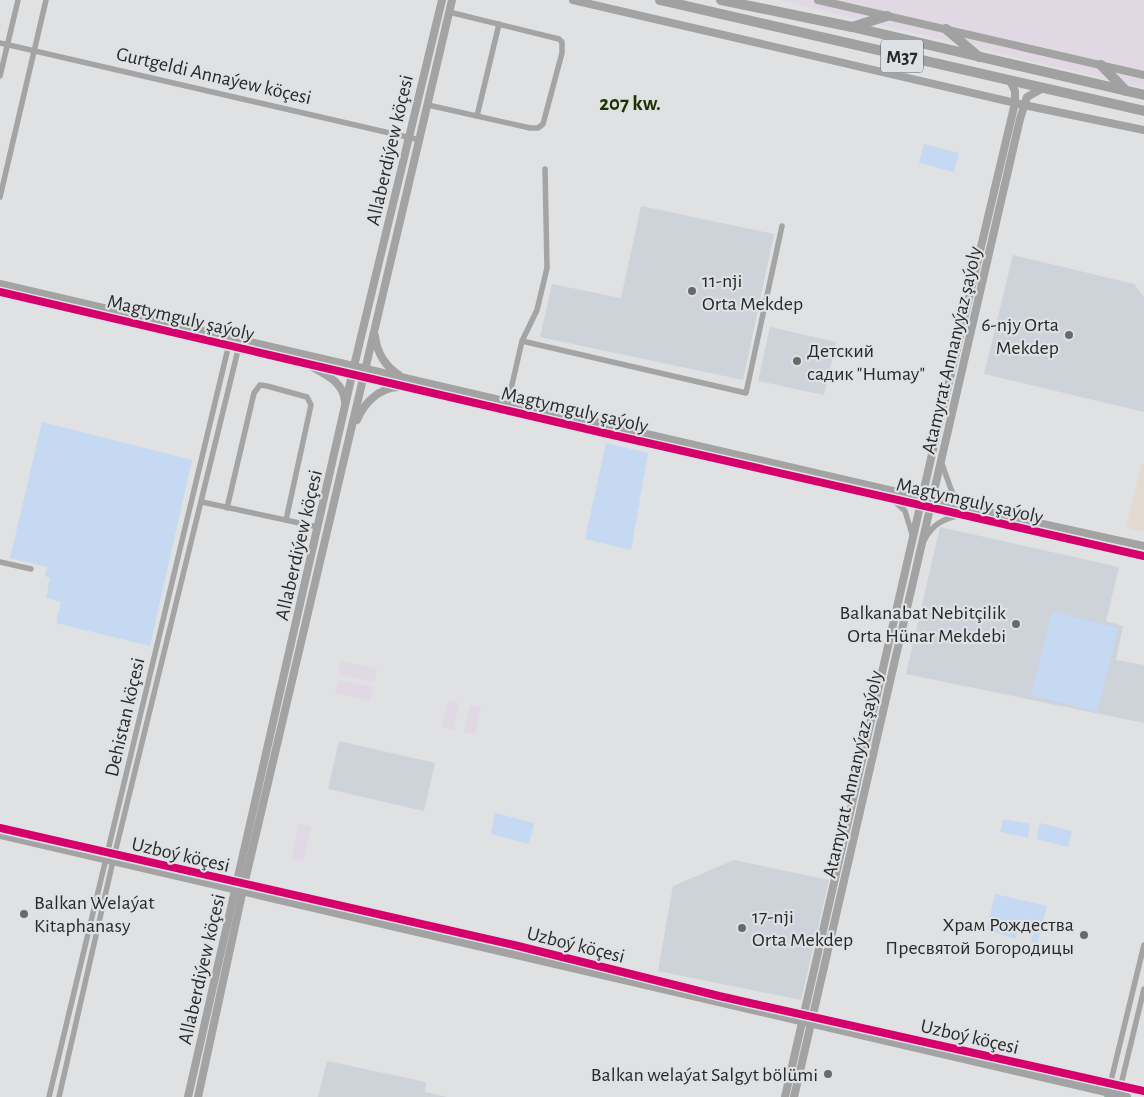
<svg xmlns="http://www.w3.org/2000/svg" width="1144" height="1097" font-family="'Alegreya Sans',sans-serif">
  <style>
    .commercial { fill: #e2d9d1 }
    .industrial { fill: #e0d8e3 }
    .built { fill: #ced3d9 }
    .green { fill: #c6d9f2 }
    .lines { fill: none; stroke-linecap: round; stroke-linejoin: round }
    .street { stroke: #a4a4a4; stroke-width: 5.5 }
    .secondary { stroke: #a3a3a3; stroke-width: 8 }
    .highway { stroke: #a1a1a2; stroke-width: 10 }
    .cycleway-casing { stroke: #dee1e4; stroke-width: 11 }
    .cycleway { stroke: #d6006c; stroke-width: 8 }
    .poi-dot { fill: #68696b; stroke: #dee1e4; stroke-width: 2 }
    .labels { text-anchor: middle; stroke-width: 4.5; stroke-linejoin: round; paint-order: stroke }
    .shield { fill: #dee1e4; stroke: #5f6062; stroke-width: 1 }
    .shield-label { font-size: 19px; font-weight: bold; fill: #28292a }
    .street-label { font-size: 20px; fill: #28292a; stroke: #dee1e4 }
    .poi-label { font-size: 20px; fill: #28292a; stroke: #dee1e4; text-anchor: start }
    .neighbourhood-label { font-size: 21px; font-weight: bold; fill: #1e3300; stroke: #dee1e4 }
  </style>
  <rect width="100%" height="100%" fill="#dfe1e3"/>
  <path class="commercial" d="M1142,463L1144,464V532L1126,527Z"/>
  <g class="industrial">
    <path d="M779,0H1144V88Z"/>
    <path d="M341,661L377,669L374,682L338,674Z"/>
    <path d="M338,680L373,687L370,701L335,693Z"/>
    <path d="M448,701L459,703L453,730L442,727Z"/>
    <path d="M470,705L481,708L475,734L464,732Z"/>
    <path d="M299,824L311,826L303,861L292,859Z"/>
  </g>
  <g class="built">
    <path d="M641,206L774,234L743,380L540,337L552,284L621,298Z"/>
    <path d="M1013,255L1134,284L1144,297V412L984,374Z"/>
    <path d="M770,327L836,342L824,395L758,381Z"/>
    <path d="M940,527L1119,567L1106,621L1123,626L1116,660L1144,665V723L906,674Z"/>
    <path d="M339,741L435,763L424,811L328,789Z"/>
    <path d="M734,860L829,880L801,1000L658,971L673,886Z"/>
    <path d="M327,1061L426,1082L425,1092L447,1097H318Z"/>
  </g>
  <g class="green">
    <path d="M924,144L959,153L954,172L919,163Z"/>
    <path d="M42,422L192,460L150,646L56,623L61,602L46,598L50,578L45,576L47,567L10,558Z"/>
    <path d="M606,443L648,453L631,550L585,539Z"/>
    <path d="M1052,611L1118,628L1097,712L1031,695Z"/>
    <path d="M495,813L534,823L529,844L491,834Z"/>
    <path d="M1003,819L1030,824L1028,838L1000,832Z"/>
    <path d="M1040,823L1072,831L1068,847L1036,839Z"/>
    <path d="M995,894L1047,906L1037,945L1031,943L1035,924L1020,920L1016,939L987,930Z"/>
  </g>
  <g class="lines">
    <g class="street">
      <path d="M0,43L420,140"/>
      <path d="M0,76L18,0"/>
      <path d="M428,105L530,128H538L543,124L562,53V42L559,39L449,12"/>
      <path d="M477,116L499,24"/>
      <path d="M0,197L46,0"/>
      <path d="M522,341L746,393L782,226"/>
      <path d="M508,402L522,341L537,310L547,268L545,169"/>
      <path d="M942,464L952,492L964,507"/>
      <path d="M893,500L905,511L912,534"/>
      <path d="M202,502L318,527"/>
      <path d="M227,508L254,393L260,385L267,386L307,397L311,405L286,520"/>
      <path d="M925,539C933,524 943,519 960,515"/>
      <path d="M0,562L31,569"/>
      <path d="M49,1097L229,344"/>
      <path d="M59,1097L113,861L239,346"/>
      <path d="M1107,1097L1144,945"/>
      <path d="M1118,1097L1144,989"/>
    </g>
    <g class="secondary">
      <path d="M573,0L1024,105L1144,130"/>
      <path d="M818,0L1144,75"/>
      <path d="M0,284L923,498L1144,546"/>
      <path d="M0,292L604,433L1144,556"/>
      <path d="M375,336C377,353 385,366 399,375"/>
      <path d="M314,368C329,376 344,384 345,402"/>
      <path d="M357,420C364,403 379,388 398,387"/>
      <path d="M0,828L514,945L719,996L1144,1091"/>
      <path d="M0,835L1127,1097"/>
      <path d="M188,1097L354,366L442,0"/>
      <path d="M198,1097L244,885L452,0"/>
      <path d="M785,1097L932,454L1015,103V91L1010,81"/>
      <path d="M794,1097L1020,119L1027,97L1043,88"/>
    </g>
    <g class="highway">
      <path d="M660,0L1144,111"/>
      <path d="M721,0L852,27L1144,95"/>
      <path d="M852,27L887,16"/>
      <path d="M946,29L979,57"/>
      <path d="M1101,65L1126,91"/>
    </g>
    <g class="cycleway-casing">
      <g id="cycleway">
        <path d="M0,292L604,433L1144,556"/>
        <path d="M0,828L514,945L719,996L1144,1091"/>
      </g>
    </g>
    <use href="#cycleway" class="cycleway"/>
  </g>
  <g class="poi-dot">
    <circle cx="692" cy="291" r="5"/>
    <circle cx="1069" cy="335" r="5"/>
    <circle cx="797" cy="361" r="5"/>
    <circle cx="1016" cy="624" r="5"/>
    <circle cx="24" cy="914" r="5"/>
    <circle cx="742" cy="928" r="5"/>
    <circle cx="1084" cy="935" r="5"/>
    <circle cx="828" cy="1074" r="5"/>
  </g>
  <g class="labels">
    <rect class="shield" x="881" y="39.5" width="42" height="33" rx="4"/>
    <g class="shield-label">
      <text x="902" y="63">M37</text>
    </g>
    <g class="street-label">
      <text transform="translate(214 75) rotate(13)" y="7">Gurtgeldi Annaýew köçesi</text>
      <text transform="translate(389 150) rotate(-77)" y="7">Allaberdiýew köçesi</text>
      <text transform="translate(181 317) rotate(13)" y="7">Magtymguly şaýoly</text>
      <text transform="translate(951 350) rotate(-77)" y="7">Atamyrat Annanyýaz şaýoly</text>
      <text transform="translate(575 409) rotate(13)" y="7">Magtymguly şaýoly</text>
      <text transform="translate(970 500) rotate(13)" y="7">Magtymguly şaýoly</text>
      <text transform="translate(298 545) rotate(-77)" y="7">Allaberdiýew köçesi</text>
      <text transform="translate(124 717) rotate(-77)" y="7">Dehistan köçesi</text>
      <text transform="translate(852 774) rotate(-77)" y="7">Atamyrat Annanyýaz şaýoly</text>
      <text transform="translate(181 854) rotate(13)" y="7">Uzboý köçesi</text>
      <text transform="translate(576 944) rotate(14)" y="7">Uzboý köçesi</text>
      <text transform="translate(201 969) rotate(-77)" y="7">Allaberdiýew köçesi</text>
      <text transform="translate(970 1036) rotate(13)" y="7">Uzboý köçesi</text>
    </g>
    <g class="poi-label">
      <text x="702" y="287">11-nji<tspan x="702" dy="23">Orta Mekdep</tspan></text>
      <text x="1059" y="331" text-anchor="end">6-njy Orta<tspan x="1059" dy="23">Mekdep</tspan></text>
      <text x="807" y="357">Детский<tspan x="807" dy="23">садик "Humay"</tspan></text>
      <text x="1006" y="619" text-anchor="end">Balkanabat Nebitçilik<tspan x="1006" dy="23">Orta Hünar Mekdebi</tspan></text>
      <text x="34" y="909">Balkan Welaýat<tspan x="34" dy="23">Kitaphanasy</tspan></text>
      <text x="752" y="923">17-nji<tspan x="752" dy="23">Orta Mekdep</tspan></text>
      <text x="1074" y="931" text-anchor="end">Храм Рождества<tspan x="1074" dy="23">Пресвятой Богородицы</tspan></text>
      <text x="818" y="1081" text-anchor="end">Balkan welaýat Salgyt bölümi</text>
    </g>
    <g class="neighbourhood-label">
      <text x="630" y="110">207 kw.</text>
    </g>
  </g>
</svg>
